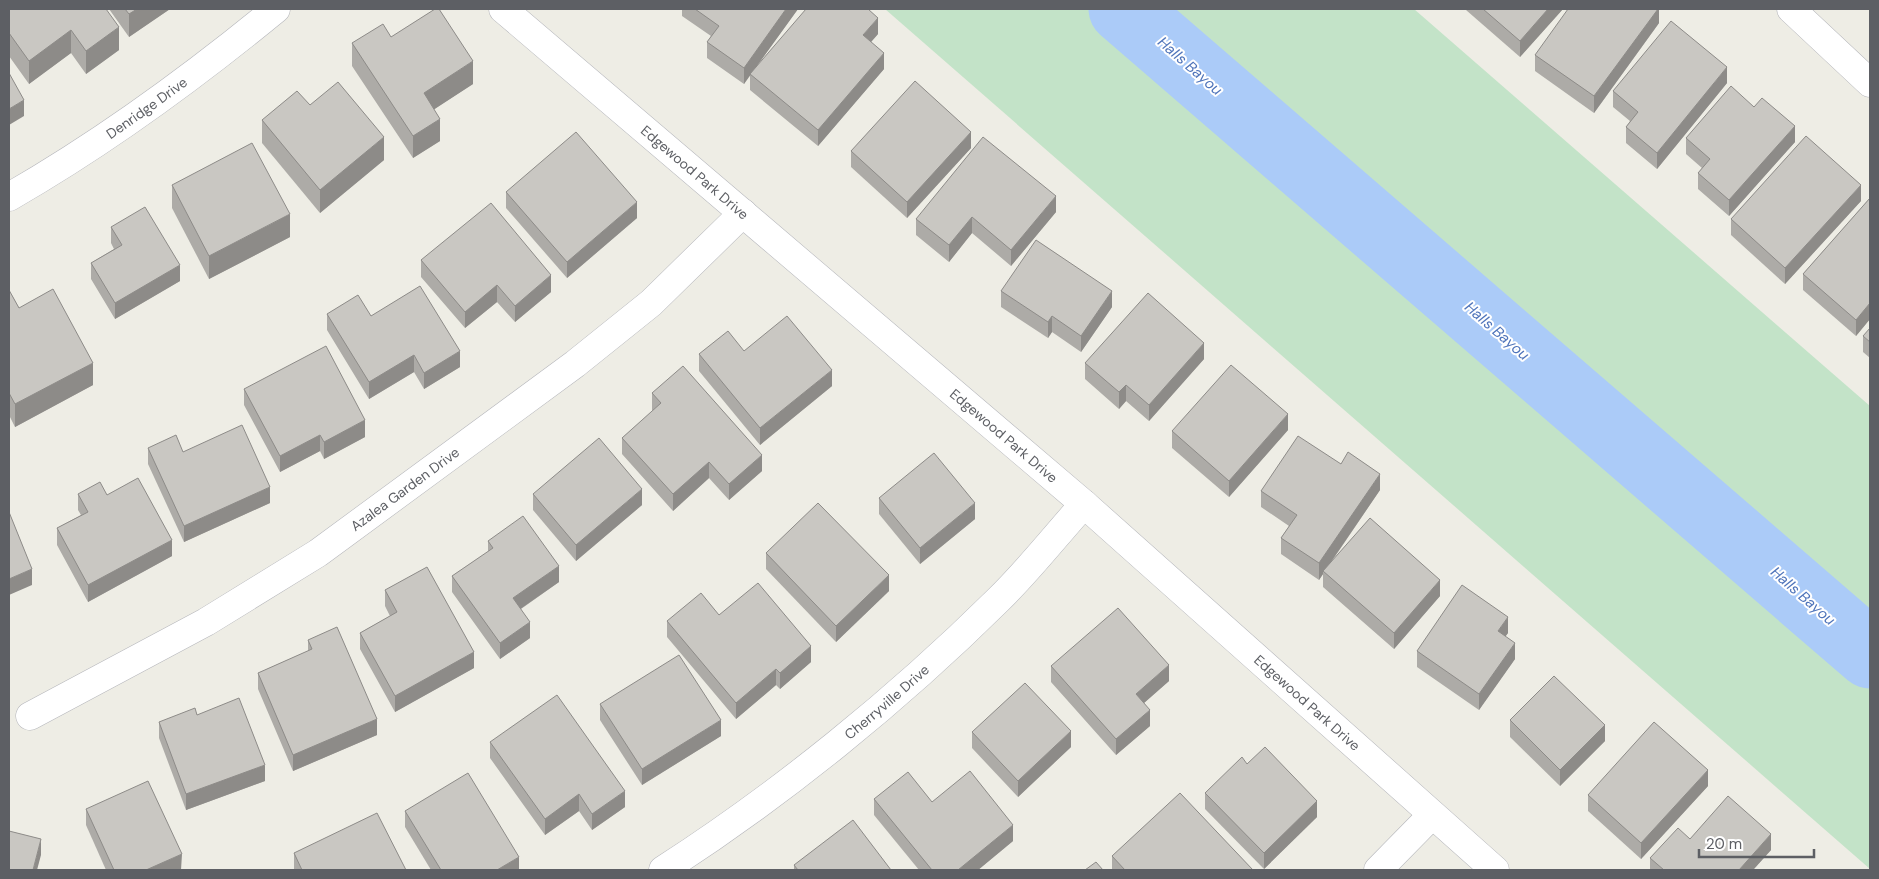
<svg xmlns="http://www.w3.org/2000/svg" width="1879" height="879" font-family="'DM Sans',sans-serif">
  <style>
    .green { fill: #c3e3c8 }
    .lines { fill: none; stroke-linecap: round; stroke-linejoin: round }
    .river { stroke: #abcbf8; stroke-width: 69 }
    .street-casing { stroke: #b5b6bb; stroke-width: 29 }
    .street { stroke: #fff; stroke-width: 28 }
    .wall { fill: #adaba7 }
    .shaded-wall { fill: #8d8b88 }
    .building { fill: #c9c7c2; stroke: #8d8b88 }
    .labels { text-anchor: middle; stroke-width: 4; stroke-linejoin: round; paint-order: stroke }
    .street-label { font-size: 14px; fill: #5d5f64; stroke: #fff }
    .water-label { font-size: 15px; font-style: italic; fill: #4f74ba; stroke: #fff }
  </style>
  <rect width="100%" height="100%" fill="#eeede5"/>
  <path class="green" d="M885,9H1414L1870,406V869Z"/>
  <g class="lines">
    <path class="river" d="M1123,9L1870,654"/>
    <g class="street-casing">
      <g id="street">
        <path id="s1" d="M503,9L1084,504L1495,870"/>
        <path d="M1791,9L1870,83"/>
        <path id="s2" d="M9,197C103,143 192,78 276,9"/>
        <path id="s3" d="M30,716L206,622L318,553L575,364L651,303L743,213"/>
        <path id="s4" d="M663,870C781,794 898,699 998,600C1029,570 1056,535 1084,504"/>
        <path d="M1378,870L1432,815"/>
      </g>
    </g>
    <use href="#street" class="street"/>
  </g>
  <g class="wall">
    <path d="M9,9H106L119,50L86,74L71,53L29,84L9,56Z"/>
    <path d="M109,9H170L129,37Z"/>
    <path d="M682,9H798L753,71L878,34L871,42L884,69L818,146L750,90V74L744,84L707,58V42L711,36L682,16Z"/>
    <path d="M1466,9H1563L1520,57L1466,10Z"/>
    <path d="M1659,9V23L1594,113L1535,71V55Z"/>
    <path d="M391,37L473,84L434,109L440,141L413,158L352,66V43Z"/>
    <path d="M1727,83L1657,169L1626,143V127L1630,121L1613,107V91Z"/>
    <path d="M310,105L384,160L320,213L262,143V120Z"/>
    <path d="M1686,138L1795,142L1729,216L1698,189V173L1702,168L1686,154Z"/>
    <path d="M971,148L907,218L851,167V151Z"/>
    <path d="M172,185L290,237L209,279L172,208Z"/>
    <path d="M506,192L637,218L567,278L506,208Z"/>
    <path d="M1870,198V319L1856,336L1803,290V274Z"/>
    <path d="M1861,201L1785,284L1731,235V219Z"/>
    <path d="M1056,212L1011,266L972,233L949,262L916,235V219Z"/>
    <path d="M111,227L180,281L115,319L91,279V263L114,249L111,243Z"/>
    <path d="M421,260L551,292L515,322L497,302L465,328L421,277Z"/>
    <path d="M9,290L19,308L93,385L15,427L9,415Z"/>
    <path d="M1001,291L1112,307L1081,352L1052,332L1048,338L1001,307Z"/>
    <path d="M327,314L371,316L460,367L424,389L414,372L369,399L327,330Z"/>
    <path d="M1863,336L1870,342V358L1863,352Z"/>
    <path d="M744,351L832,386L760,445L699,371V354Z"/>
    <path d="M1204,359L1149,421L1126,401L1119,409L1085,379V363Z"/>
    <path d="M244,389L365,437L324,459L320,451L280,472L244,405Z"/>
    <path d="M652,393L762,471L729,500L709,478L673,511L622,454V438L653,411L652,410Z"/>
    <path d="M1288,430L1229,497L1172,448V431Z"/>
    <path d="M148,448L183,452L270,503L184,542L148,464Z"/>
    <path d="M1380,490L1332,561L1440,596L1394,649L1323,587V574L1319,580L1281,554V538L1289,526L1261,507V491Z"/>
    <path d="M78,494L107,495L172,556L88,602L57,545V528L81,515L78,510Z"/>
    <path d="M533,494L642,505L576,561L533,510Z"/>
    <path d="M879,498L975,519L920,564L879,514Z"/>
    <path d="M488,541L559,582L521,609L530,638L500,659L452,592V576L488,552Z"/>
    <path d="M766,553L889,591L836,642L766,569Z"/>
    <path d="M385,590L474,668L395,712L360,649V633L390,616L385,606Z"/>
    <path d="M719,615L811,662L780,689L776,685L736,719L667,637V621Z"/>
    <path d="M1508,633L1505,636L1515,659L1479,710L1417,667V651Z"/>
    <path d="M308,640L377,735L293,771L258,689V673L308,651Z"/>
    <path d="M1051,666L1169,681L1144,703L1150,726L1116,755L1051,682Z"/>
    <path d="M600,704L721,736L642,785L600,720Z"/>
    <path d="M197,715L265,781L186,810L159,738V722Z"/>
    <path d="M1510,720L1605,741L1560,786L1510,737Z"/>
    <path d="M972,732L1071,747L1018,797L972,748Z"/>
    <path d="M490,742L625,807L592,830L579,811L545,835L490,758Z"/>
    <path d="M1247,764L1317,817L1264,869L1205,809V793Z"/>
    <path d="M1708,786L1641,859L1588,811V795Z"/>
    <path d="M874,799L932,802L1013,841L978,870H919L874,815Z"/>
    <path d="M86,809L182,870H106L86,825Z"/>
    <path d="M405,811L519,870H431L405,827Z"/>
    <path d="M1771,850L1753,870H1650V858Z"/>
    <path d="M294,853L406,870H294Z"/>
    <path d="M1112,856L1253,870H1112Z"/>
    <path d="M794,865L798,870H794Z"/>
  </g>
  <g class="shaded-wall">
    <path d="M137,9H170L129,37V14Z"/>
    <path d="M786,9H798L744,84V68Z"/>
    <path d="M1548,9H1563L1520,57V41Z"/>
    <path d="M1658,9H1659V23L1594,113V96Z"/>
    <path d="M878,18V34L863,51V35Z"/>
    <path d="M119,27V50L86,74V51Z"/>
    <path d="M71,30V53L29,84V61Z"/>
    <path d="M884,53V69L818,146V130Z"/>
    <path d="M473,61V84L424,116V93Z"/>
    <path d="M1727,67V83L1657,169V153Z"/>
    <path d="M24,100V116L9,125V109Z"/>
    <path d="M440,119V141L413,158V136Z"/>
    <path d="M1795,126V142L1729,216V200Z"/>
    <path d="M971,132V148L907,218V202Z"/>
    <path d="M384,137V160L320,213V190Z"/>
    <path d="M1861,185V201L1785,284V268Z"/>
    <path d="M1056,196V212L1011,266V250Z"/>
    <path d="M637,202V218L567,278V262Z"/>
    <path d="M290,214V237L209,279V256Z"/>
    <path d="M972,217V233L949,262V245Z"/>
    <path d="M180,265V281L115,319V303Z"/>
    <path d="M551,275V292L515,322V306Z"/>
    <path d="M497,285V302L465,328V312Z"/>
    <path d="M1112,291V307L1081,352V336Z"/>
    <path d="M1870,303V319L1856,336V320Z"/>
    <path d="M1052,316V332L1048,338V322Z"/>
    <path d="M1204,343V359L1149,421V405Z"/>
    <path d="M460,351V367L424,389V373Z"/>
    <path d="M414,355V372L369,399V382Z"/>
    <path d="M93,363V385L15,427V404Z"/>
    <path d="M832,370V386L760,445V428Z"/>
    <path d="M1126,385V401L1119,409V392Z"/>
    <path d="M1288,414V430L1229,497V481Z"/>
    <path d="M365,420V437L324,459V442Z"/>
    <path d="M320,435V451L280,472V456Z"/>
    <path d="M762,455V471L729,500V484Z"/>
    <path d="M709,462V478L673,511V494Z"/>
    <path d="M1380,474V490L1324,572L1323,571V574L1319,580V563Z"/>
    <path d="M270,487V503L184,542V526Z"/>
    <path d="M642,489V505L576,561V545Z"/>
    <path d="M975,503V519L920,564V548Z"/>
    <path d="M172,540V556L88,602V585Z"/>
    <path d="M559,566V582L513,614V598Z"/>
    <path d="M32,569V585L9,595V579Z"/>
    <path d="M889,575V591L836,642V626Z"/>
    <path d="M1440,580V596L1394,649V633Z"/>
    <path d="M1508,617V633L1498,647V631Z"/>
    <path d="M530,622V638L500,659V643Z"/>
    <path d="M1515,643V659L1479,710V694Z"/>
    <path d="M811,646V662L780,689V673Z"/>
    <path d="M474,652V668L395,712V696Z"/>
    <path d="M1169,665V681L1136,710V694Z"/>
    <path d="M776,669V685L736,719V703Z"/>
    <path d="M1150,710V726L1116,755V739Z"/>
    <path d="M377,719V735L293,771V755Z"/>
    <path d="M721,720V736L642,785V769Z"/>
    <path d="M1605,725V741L1560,786V770Z"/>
    <path d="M1071,731V747L1018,797V781Z"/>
    <path d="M265,765V781L186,810V794Z"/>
    <path d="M1708,770V786L1641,859V843Z"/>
    <path d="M625,791V807L592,830V814Z"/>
    <path d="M579,794V811L545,835V819Z"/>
    <path d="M1317,801V817L1264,869V853Z"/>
    <path d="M1013,825V841L978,870H958Z"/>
    <path d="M1771,834V850L1753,870H1739Z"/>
    <path d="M41,839V855L37,870H33Z"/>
    <path d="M182,854L181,870H146Z"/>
    <path d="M519,857V870H497Z"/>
  </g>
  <g class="building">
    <path d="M9,9H106L119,27L86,51L71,30L29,61L9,33Z"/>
    <path d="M125,9H137L129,14Z"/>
    <path d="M435,9H439L473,61L424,93L440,119L413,136L352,43L383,24L391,37Z"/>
    <path d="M695,9H786L744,68L707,42L719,26Z"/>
    <path d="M806,9H868L878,18L863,35L884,53L818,130L750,74Z"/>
    <path d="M1483,9H1548L1520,41Z"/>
    <path d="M1568,9H1658L1594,96L1535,55Z"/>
    <path d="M1671,21L1727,67L1657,153L1626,127L1638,112L1613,91Z"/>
    <path d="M9,73L24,100L9,109Z"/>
    <path d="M915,81L971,132L907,202L851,151Z"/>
    <path d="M338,82L384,137L320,190L262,120L297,91L310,105Z"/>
    <path d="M1731,86L1754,107L1762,98L1795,126L1729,200L1698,173L1710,159L1686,138Z"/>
    <path d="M576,132L637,202L567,262L506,192Z"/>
    <path d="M1806,136L1861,185L1785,268L1731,219Z"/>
    <path d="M983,137L1056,196L1011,250L972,217L949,245L916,219Z"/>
    <path d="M252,143L290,214L209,256L172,185Z"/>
    <path d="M1870,198V303L1856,320L1803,274Z"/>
    <path d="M491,203L551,275L515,306L497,285L465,312L421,260Z"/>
    <path d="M145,207L180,265L115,303L91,263L122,245L111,227Z"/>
    <path d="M1036,240L1112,291L1081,336L1052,316L1048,322L1001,291Z"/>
    <path d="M420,286L460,351L424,373L414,355L369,382L327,314L358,295L371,316Z"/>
    <path d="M53,289L93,363L15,404L9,393V290L19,308Z"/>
    <path d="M1148,293L1204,343L1149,405L1126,385L1119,392L1085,363Z"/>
    <path d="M787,316L832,370L760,428L699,354L728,331L744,351Z"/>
    <path d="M1870,328V342L1863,336Z"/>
    <path d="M326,346L365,420L324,442L320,435L280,456L244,389Z"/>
    <path d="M1231,365L1288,414L1229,481L1172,431Z"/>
    <path d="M683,366L762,455L729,484L709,462L673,494L622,438L661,403L652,393Z"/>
    <path d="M242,425L270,487L184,526L148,448L176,435L183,452Z"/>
    <path d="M1298,436L1341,464L1348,452L1380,474L1319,563L1281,538L1297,515L1261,491Z"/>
    <path d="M599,438L642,489L576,545L533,494Z"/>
    <path d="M934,453L975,503L920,548L879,498Z"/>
    <path d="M138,478L172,540L88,585L57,528L88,512L78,494L100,482L107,495Z"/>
    <path d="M818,503L889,575L836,626L766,553Z"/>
    <path d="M9,512L32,569L9,579Z"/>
    <path d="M523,516L559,566L513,598L530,622L500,643L452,576L493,548L488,541Z"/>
    <path d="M1370,518L1440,580L1394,633L1323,571Z"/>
    <path d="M427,567L474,652L395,696L360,633L397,612L385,590Z"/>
    <path d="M758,583L811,646L780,673L776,669L736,703L667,621L701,593L719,615Z"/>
    <path d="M1462,585L1508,617L1498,631L1515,643L1479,694L1417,651Z"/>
    <path d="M1118,608L1169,665L1136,694L1150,710L1116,739L1051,666Z"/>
    <path d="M337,627L377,719L293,755L258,673L312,649L308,640Z"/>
    <path d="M679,655L721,720L642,769L600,704Z"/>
    <path d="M1554,676L1605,725L1560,770L1510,720Z"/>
    <path d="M1025,683L1071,731L1018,781L972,732Z"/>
    <path d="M557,695L625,791L592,814L579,794L545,819L490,742Z"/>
    <path d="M239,698L265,765L186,794L159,722L195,708L197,715Z"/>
    <path d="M1654,722L1708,770L1641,843L1588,795Z"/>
    <path d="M1265,747L1317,801L1264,853L1205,793L1242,757L1247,764Z"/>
    <path d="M970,771L1013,825L958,870H932L874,799L908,772L932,802Z"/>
    <path d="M468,773L519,857L497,870H441L405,811Z"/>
    <path d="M148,781L182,854L146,870H114L86,809Z"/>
    <path d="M1180,793L1253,870H1125L1112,856Z"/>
    <path d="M1728,796L1771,834L1739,870H1664L1650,858L1678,828L1690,839Z"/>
    <path d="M377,813L406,870H302L294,853Z"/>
    <path d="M853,820L891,870H798L794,865Z"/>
    <path d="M9,831L41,839L33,870H9Z"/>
    <path d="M1096,862L1103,870H1085Z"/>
  </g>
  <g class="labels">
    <g class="street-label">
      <text dy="5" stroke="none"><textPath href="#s2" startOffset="164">Denridge Drive</textPath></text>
      <text dy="5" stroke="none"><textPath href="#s1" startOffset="252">Edgewood Park Drive</textPath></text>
      <text dy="5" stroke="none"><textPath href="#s1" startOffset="658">Edgewood Park Drive</textPath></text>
      <text dy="5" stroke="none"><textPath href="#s3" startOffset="439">Azalea Garden Drive</textPath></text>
      <text dy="5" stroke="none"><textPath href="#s4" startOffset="280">Cherryville Drive</textPath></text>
      <text dy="5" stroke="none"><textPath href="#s1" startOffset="1062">Edgewood Park Drive</textPath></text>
    </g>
    <g class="water-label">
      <text transform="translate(1190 66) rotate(41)" y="5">Halls Bayou</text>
      <text transform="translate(1497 331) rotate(41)" y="5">Halls Bayou</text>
      <text transform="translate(1803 596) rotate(41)" y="5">Halls Bayou</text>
    </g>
  </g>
  <rect width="1879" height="879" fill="none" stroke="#5d5f64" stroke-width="20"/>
  <path d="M1699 849v8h115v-8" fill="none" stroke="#5d5f64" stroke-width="2.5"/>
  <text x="1706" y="849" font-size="15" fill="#5d5f64" stroke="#ffffff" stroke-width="4" paint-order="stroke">20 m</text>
</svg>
